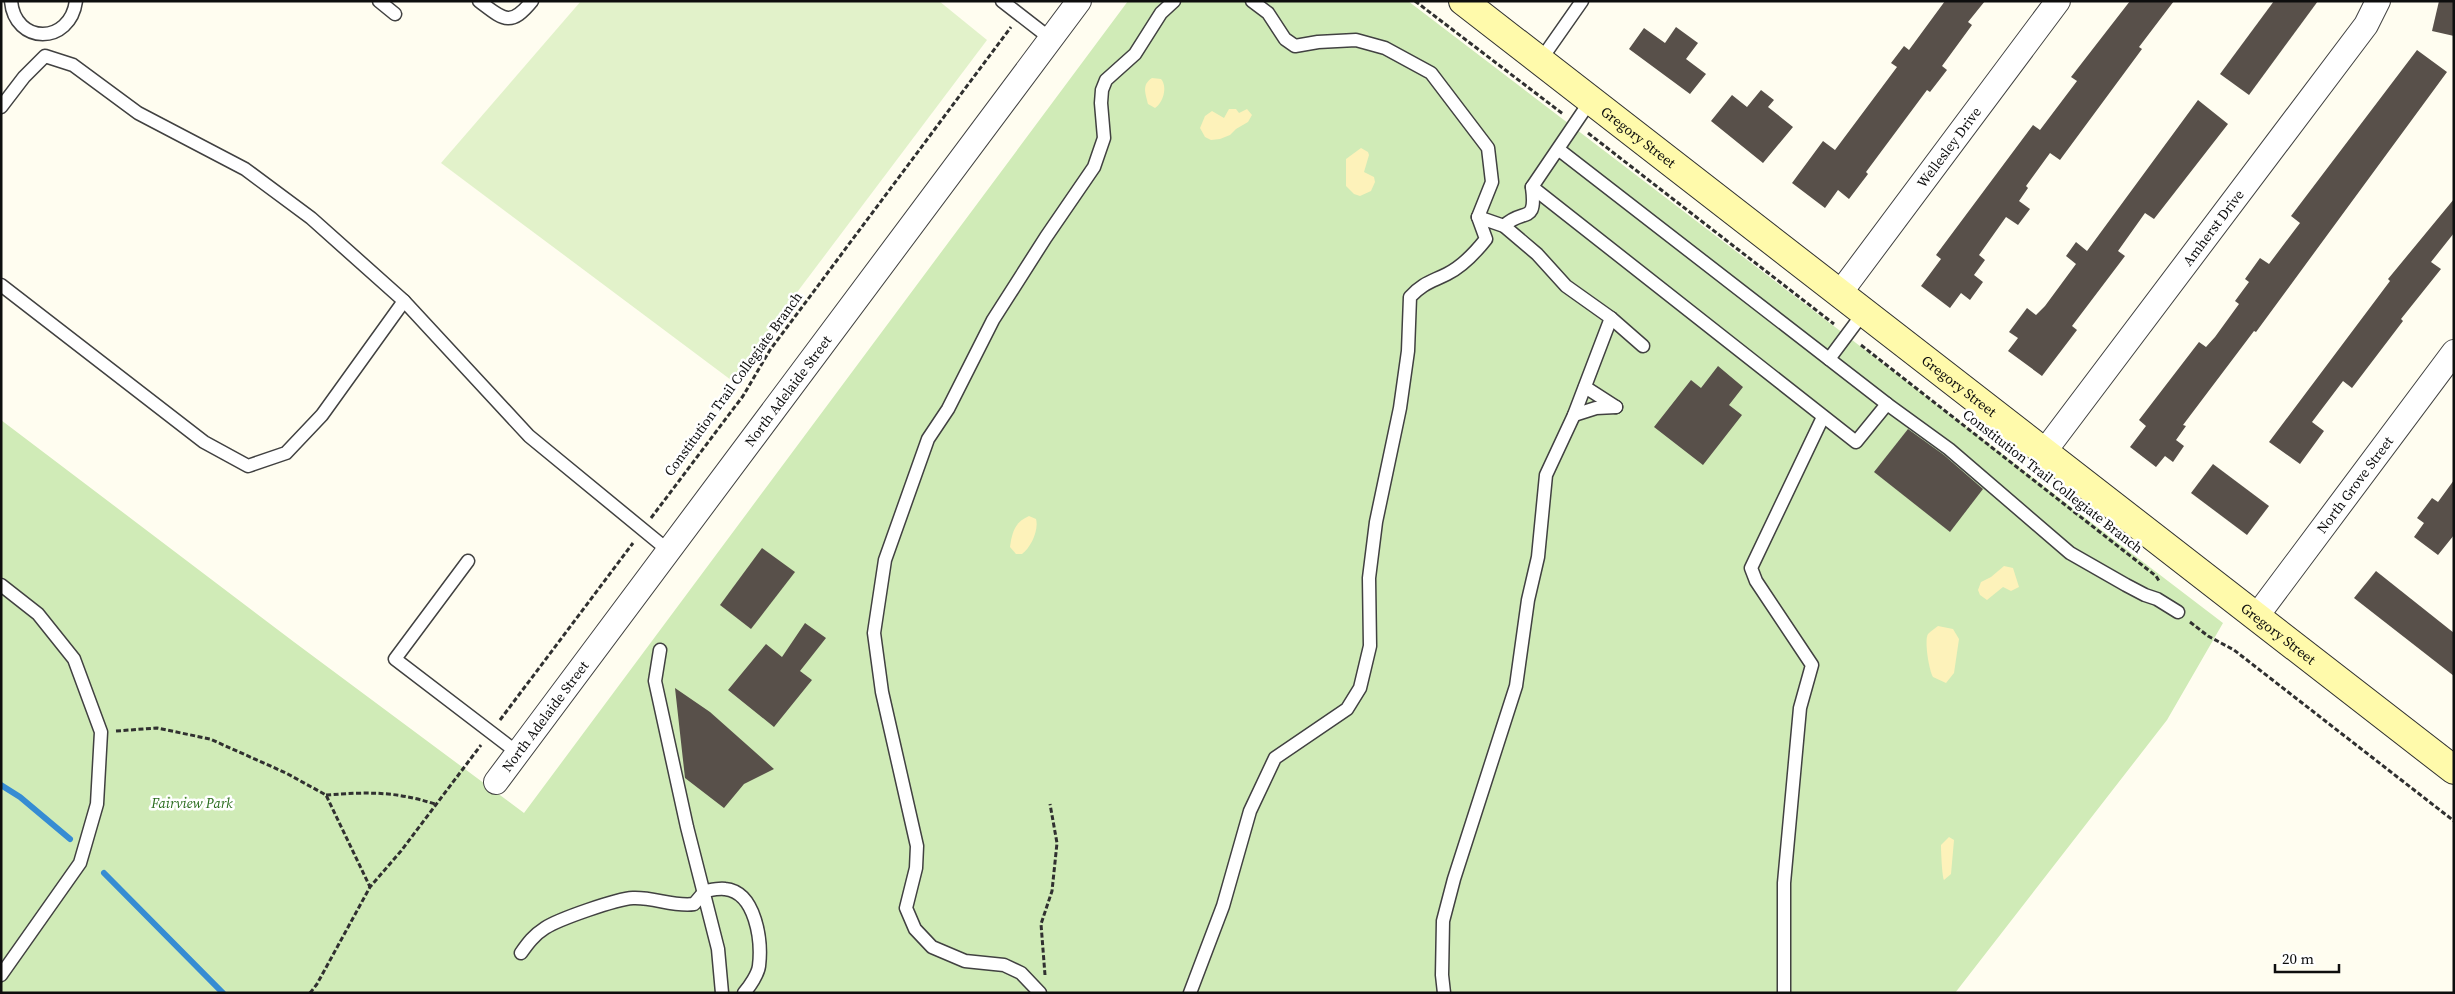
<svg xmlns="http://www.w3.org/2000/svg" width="2455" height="994" font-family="'Source Serif 4',serif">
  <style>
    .green { fill: #d0ebb7 }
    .sand { fill: #fdf2ba }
    .pitch { fill: #e2f2ca }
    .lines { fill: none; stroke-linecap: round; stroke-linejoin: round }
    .stream { stroke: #368cd3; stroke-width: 6 }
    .building { fill: #58504a }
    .service-casing { stroke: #414141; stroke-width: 15 }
    .minor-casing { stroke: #414141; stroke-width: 26 }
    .secondary-casing { stroke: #303030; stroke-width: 30 }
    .path { stroke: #303030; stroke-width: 3; stroke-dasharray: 5 2.5; stroke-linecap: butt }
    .service { stroke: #fff; stroke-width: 12 }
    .minor { stroke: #fff; stroke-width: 24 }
    .secondary { stroke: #fffaab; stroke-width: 28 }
    .labels { text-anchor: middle; stroke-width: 5; stroke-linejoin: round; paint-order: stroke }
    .street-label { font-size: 14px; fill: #0e0e0e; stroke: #fff }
    .park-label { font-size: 14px; font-style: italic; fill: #276a1b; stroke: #fff }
  </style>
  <rect width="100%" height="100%" fill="#fffdf0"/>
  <path class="green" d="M1128,1H1408L2223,623L2167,720L1955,993H1V420L294,642L524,813Z"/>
  <g class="sand">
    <path d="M1152,78L1161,79C1168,87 1163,103 1155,108L1148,104C1146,94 1141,85 1152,78Z"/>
    <path d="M1229,109H1236L1239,113L1247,109L1252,115L1248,122L1236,129L1230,135L1220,139L1211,140L1205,137L1200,128L1205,116L1212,111L1224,118Z"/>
    <path d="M1361,148L1368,152L1369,155L1364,172L1374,177L1375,182L1371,191L1360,196L1354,194L1346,186V159Z"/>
    <path d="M1029,516L1036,519C1039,530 1031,547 1022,554H1016L1010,547C1012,532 1015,522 1029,516Z"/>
    <path d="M2004,566L2013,568L2019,587L2011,591L2003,587L1987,600L1980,595L1978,590L1981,582L1991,577Z"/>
    <path d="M1938,626L1953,629L1959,639L1954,673L1946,683L1933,677C1929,671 1924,640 1928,634C1931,631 1935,628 1938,626Z"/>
    <path d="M1949,837L1954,840L1951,874L1944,880C1942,877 1941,851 1941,845Z"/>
  </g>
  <path class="pitch" d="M581,1H939L987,40L731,380L441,163Z"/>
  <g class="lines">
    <g class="stream">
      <path d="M1,785L20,797L70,839"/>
      <path d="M104,873L223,993"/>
    </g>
  </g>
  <g class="building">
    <path d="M1945,1H1985L1968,22L1972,25L1942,66L1947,70L1930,92L1927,90L1866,172L1868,174L1849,199L1838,190L1825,208L1792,183L1823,141L1835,150L1897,67L1891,63L1904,46L1909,50Z"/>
    <path d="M2130,1H2174L2139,47L2142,49L2060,160L2050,153L2026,186L2028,188L2019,201L2030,209L2018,225L2006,217L1979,255L1985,260L1974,275L1983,282L1970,300L1961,293L1950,308L1921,286L1941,259L1936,255L2033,125L2040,130L2077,81L2071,77Z"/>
    <path d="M2274,1H2318L2249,95L2220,74Z"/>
    <path d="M2439,1H2454V36L2432,31Z"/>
    <path d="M1676,27L1698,43L1686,59L1706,74L1690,94L1629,49L1644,28L1665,43Z"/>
    <path d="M2417,50L2447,72L2256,332L2254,331L2183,425L2186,426L2176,440L2184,446L2173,462L2165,456L2156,467L2130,447L2146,426L2139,420L2199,342L2206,347L2215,337L2239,304L2235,301L2249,282L2245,279L2260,258L2269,264L2300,223L2291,216Z"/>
    <path d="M1761,90L1774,100L1768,107L1793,127L1763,163L1711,121L1732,95L1747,107Z"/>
    <path d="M2198,100L2228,124L2154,219L2145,213L2118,251L2125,256L2072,326L2077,330L2042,376L2008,351L2018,338L2009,332L2027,308L2036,315L2045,306L2076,264L2066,256L2076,242L2087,251Z"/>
    <path d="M2454,199V233L2431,262L2441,269L2401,319L2403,321L2352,388L2343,381L2312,422L2324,431L2300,464L2269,442L2390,281L2388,279Z"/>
    <path d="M1718,366L1743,387L1729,405L1742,415L1703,465L1654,427L1691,380L1701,388Z"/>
    <path d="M1908,429L1944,455L1983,489L1950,532L1874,472Z"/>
    <path d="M2213,464L2269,506L2247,535L2191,493Z"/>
    <path d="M2454,480V535L2438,555L2414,537L2424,523L2417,518L2432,498L2438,502Z"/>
    <path d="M762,548L795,572L751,629L720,605Z"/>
    <path d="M2376,571L2454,633V676L2354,598Z"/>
    <path d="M805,623L826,638L800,671L812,680L774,727L728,690L766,644L782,657Z"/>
    <path d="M675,688L710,712L774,769L744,784L724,808L685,778Z"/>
  </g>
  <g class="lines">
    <g class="service-casing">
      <g id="service">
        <path d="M11,1C15,45 70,45 76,1"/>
        <path d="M379,1L395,14"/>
        <path d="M479,1C503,19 510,28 532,1"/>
        <path d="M1002,1L1051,39"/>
        <path d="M1252,1L1268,13L1285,39L1295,46L1318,42L1356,40L1385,48L1431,73L1488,148L1492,182L1478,217L1504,226L1537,254L1566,286L1611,318L1643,346"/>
        <path d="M1540,61L1582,1"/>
        <path d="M1,107L24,77L45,56L73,65L138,113L245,169L311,218L404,301L529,436L669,551"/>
        <path d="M1558,149L1887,404L1856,442L1532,187L1591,100"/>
        <path d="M1504,226C1523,207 1537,226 1532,187"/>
        <path d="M1,285L204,442L248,466L286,453L322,415L404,301"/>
        <path d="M1829,359L1864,312"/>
        <path d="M1585,387L1616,407"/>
        <path d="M1887,404L1949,449L2070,553L2126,585L2145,595L2157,599L2178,612"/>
        <path d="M1574,415L1596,408L1616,407"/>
        <path d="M468,561L395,659L518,753"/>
        <path d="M1,585L38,614L74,659L101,732L97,804L80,863L1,975"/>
        <path d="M660,650L655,681L687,827L718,949L722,993"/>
        <path d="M521,953C528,943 534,935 545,928C559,919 616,899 633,898C654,897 674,907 694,904L705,891C711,890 719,888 725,889C756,892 762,941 759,966C758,974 750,986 744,993"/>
        <path d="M1040,993L1021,973L1004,965L965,961L932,947L915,929L906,908L916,868L917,846L882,692L874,633L885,560L928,439L948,409L993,320L1046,237L1094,167L1104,138L1101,103L1102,90L1106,80L1135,54L1161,13L1174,1"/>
        <path d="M1190,993L1223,906L1250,811L1275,758L1347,709L1360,688L1370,646L1369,578L1376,522L1400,408L1408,351L1410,297C1423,283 1431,282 1447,274C1463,266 1475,253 1486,239L1478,217"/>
        <path d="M1444,993L1442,975L1443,921L1454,879L1516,686L1528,600L1538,557L1546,475L1574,415L1611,318"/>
        <path d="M1784,993V883L1800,708L1812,665L1756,581L1751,568L1823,417"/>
      </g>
    </g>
    <g class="minor-casing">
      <g id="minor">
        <path id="s1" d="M1840,293L2058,1"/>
        <path id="s2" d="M2044,452L2366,25L2378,1"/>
        <path id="s3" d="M2256,617L2454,352"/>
        <path id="s4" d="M496,782L1079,1"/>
      </g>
    </g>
    <g class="secondary-casing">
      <g id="secondary">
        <path id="s5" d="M1463,1L2454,770"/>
      </g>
    </g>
    <g class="path">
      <path d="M1415,1L1563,114"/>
      <path d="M1588,133L1834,324"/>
      <path d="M1861,345L2156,576L2159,581"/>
      <path d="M651,518L743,396L770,350L1011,27"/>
      <path d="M2190,622L2208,636L2234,650L2454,821"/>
      <path d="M500,720L633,543"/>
      <path d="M116,731L157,728L210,739L286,773L326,795L370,887"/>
      <path d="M326,795C368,792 394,791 435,804"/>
      <path d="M1045,975L1041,924L1052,891L1057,843L1050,804"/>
      <path d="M310,993L317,984L370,887L401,851L481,745"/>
    </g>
    <use href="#service" class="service"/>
    <use href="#minor" class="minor"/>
    <use href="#secondary" class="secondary"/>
  </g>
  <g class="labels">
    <g class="street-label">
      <text dy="5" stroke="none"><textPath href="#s5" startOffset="222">Gregory Street</textPath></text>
      <text dy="5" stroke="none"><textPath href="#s1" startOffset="182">Wellesley Drive</textPath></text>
      <text dy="5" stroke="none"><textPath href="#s2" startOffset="281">Amherst Drive</textPath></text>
      <text transform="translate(733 384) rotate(-54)" y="5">Constitution Trail Collegiate Branch</text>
      <text dy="5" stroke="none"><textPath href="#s5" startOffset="628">Gregory Street</textPath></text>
      <text dy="5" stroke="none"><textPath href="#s4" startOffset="488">North Adelaide Street</textPath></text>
      <text transform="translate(2053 481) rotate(38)" y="5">Constitution Trail Collegiate Branch</text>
      <text dy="5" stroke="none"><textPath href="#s3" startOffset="165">North Grove Street</textPath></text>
      <text dy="5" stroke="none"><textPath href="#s5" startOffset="1032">Gregory Street</textPath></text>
      <text dy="5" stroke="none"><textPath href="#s4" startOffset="82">North Adelaide Street</textPath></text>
    </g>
    <g class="park-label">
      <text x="192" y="808">Fairview Park</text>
    </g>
  </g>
  <rect width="2455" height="994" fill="none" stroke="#0e0e0e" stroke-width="5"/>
  <path d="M2275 964v8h64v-8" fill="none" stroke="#0e0e0e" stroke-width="2.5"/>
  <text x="2282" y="964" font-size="15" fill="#0e0e0e" stroke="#ffffff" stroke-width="4" paint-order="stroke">20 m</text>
</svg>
